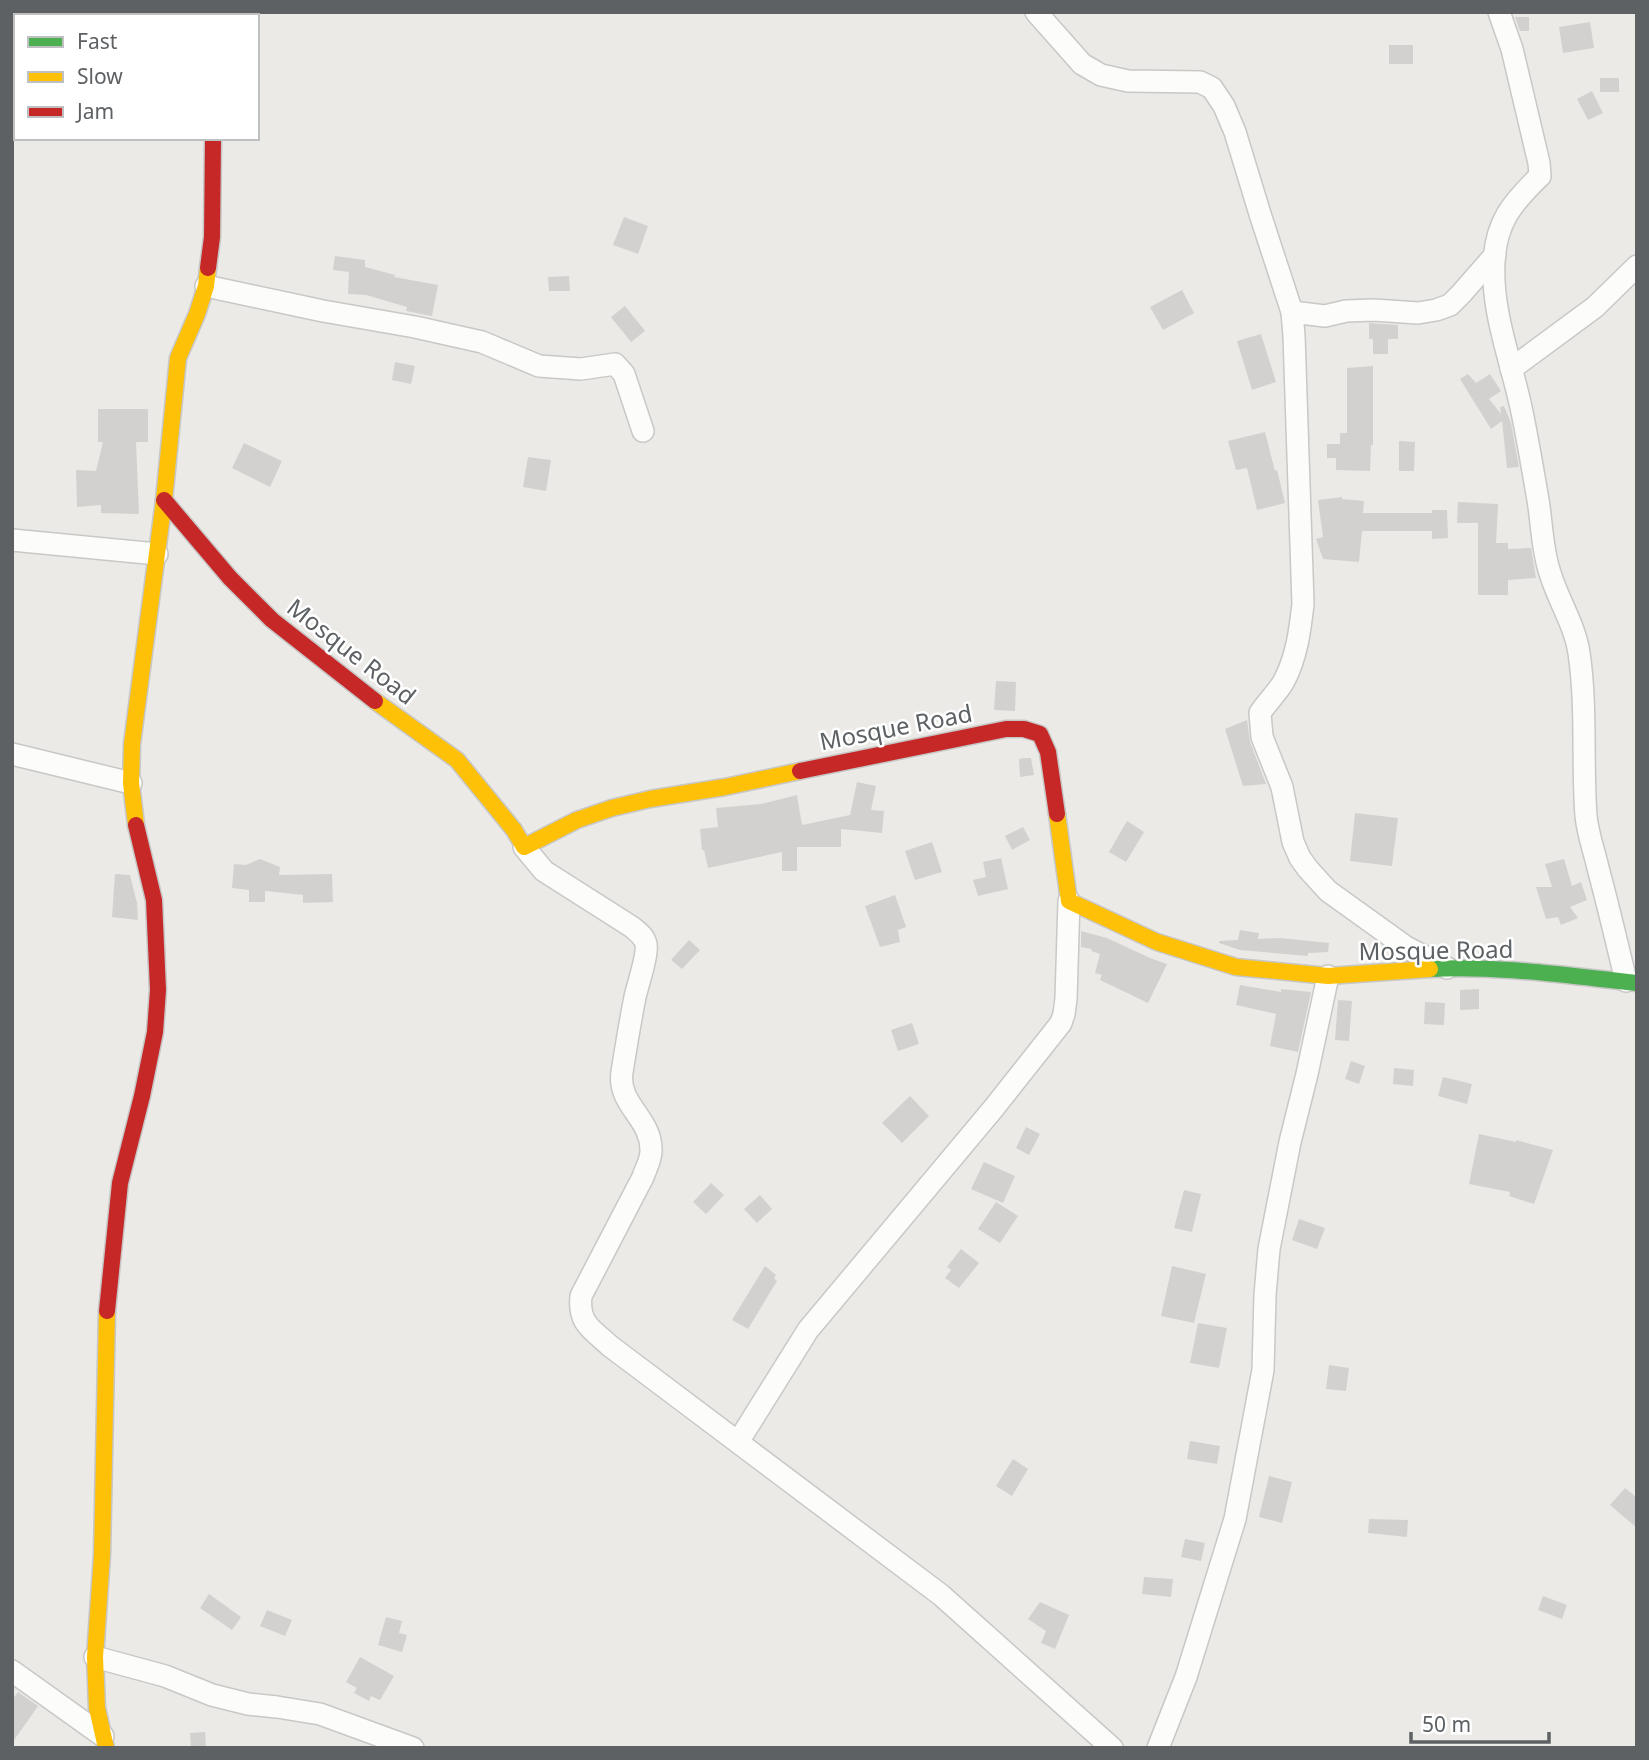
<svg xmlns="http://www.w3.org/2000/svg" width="1649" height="1760" font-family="'Noto Sans',sans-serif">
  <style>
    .building { fill: #d3d1d0 }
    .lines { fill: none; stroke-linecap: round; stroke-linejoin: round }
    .street-casing { stroke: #c8c8c7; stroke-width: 24 }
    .fast-casing { stroke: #c6c7c6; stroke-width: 19 }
    .slow-casing { stroke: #c6c7c6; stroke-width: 19 }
    .jam-casing { stroke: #c6c7c6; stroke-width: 19 }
    .street { stroke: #fcfcfb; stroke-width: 21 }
    .fast { stroke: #4caf50; stroke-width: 16 }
    .slow { stroke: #ffc107; stroke-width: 16 }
    .jam { stroke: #c62828; stroke-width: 16 }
    .labels { text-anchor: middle; stroke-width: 5; stroke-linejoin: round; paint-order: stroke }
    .street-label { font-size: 24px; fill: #5d6164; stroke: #fff }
  </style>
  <rect width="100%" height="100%" fill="#eceae7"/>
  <g class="building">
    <path d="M1515,17H1529V31H1520Z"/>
    <path d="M1590,22L1594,48L1563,53L1559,27Z"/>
    <rect x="1389" y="45" width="24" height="19"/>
    <rect x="1600" y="78" width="19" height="14"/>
    <path d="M1592,91L1603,113L1588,120L1577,99Z"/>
    <path d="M624,217L648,226L638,254L613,245Z"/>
    <path d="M335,256L365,260V267L395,275L394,277L438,285L432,316L406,311L407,307L366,295L348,294L349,272L333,270Z"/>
    <path d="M569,276L570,291H549L548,277Z"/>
    <path d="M1182,290L1194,313L1163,330L1150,307Z"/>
    <path d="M625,306L645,331L631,342L611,317Z"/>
    <path d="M1369,323L1398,325V339H1388V354H1373V339H1369Z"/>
    <path d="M1261,334L1276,382L1252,390L1237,341Z"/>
    <path d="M395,362L415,366L411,384L392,380Z"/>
    <path d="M1373,366V445H1371L1370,471L1336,470V458H1327V444H1340V433H1347V368Z"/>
    <path d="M1468,374L1476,383L1490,374L1501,391L1489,399L1501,414L1500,407L1504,406L1511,423L1519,467L1507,468L1502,421L1491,429L1460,379Z"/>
    <path d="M98,409H148V442H136L139,514L101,513V505L77,507L76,470L96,471L103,442H98Z"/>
    <path d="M1265,432L1275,471L1277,470L1285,503L1257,510L1247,468L1236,470L1228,441Z"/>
    <path d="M1399,441L1415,442L1414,471H1399Z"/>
    <path d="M244,443L282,461L270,487L232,468Z"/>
    <path d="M528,457L551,460L546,491L523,487Z"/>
    <path d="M1342,497V499L1364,501L1363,513H1432V510H1447L1448,538L1432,539V531H1362L1359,562L1323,559L1316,539L1323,537L1318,500Z"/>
    <path d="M1458,502L1498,504L1496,543H1508V549L1531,548L1536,578L1508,580V595H1478V523H1457Z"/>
    <path d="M996,681L1016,682L1015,711L994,710Z"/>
    <path d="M1247,720L1250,742L1266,784L1243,786L1225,729Z"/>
    <path d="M1026,758H1031L1034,775L1020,777L1019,759Z"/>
    <path d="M857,782L876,786L871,810L884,811L882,833L841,829V847H797V871H782V852L708,868L704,850H702L700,829L718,827L716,808L761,804L797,795L802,825L850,815Z"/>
    <path d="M1355,813L1398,818L1392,866L1350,861Z"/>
    <path d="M1127,821L1144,832L1126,862L1109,852Z"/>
    <path d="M1023,827L1030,840L1012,850L1005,836Z"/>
    <path d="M932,842L942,872L915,880L905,851Z"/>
    <path d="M1001,858L1008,889L978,896L973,880L986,877L983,862Z"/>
    <path d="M260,859L280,867L279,875L332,874L333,902L303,903V895L265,891V902H249V890L232,888L234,864L246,865Z"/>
    <path d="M1564,859L1572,886L1581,882L1587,900L1570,907L1578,918L1561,925L1558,917L1546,919L1536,887H1552L1545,864Z"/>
    <path d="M115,874L130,875L137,903L138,920L112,917Z"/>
    <path d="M895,895L906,927L898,930L900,942L880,947L865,906Z"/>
    <path d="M1240,930L1259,933L1258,939L1280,938L1329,943L1328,952L1308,953V956L1240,950L1219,943V941L1238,940Z"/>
    <path d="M1081,931L1107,938L1150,958L1167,964L1148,1003L1100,980L1102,975L1095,973L1100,954L1091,951L1092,949L1081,947Z"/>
    <path d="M689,940L700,950L682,969L671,960Z"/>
    <path d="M1240,985L1281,992V989L1311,992L1298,1052L1270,1046L1276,1014L1236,1005Z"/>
    <path d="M1479,989V1009L1460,1010V990Z"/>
    <path d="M1338,1000L1352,1001L1349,1041L1335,1040Z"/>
    <path d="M1425,1002L1445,1003L1444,1025L1424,1024Z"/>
    <path d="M912,1023L919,1044L898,1051L891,1030Z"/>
    <path d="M1351,1061L1365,1066L1359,1084L1345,1079Z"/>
    <path d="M1394,1068L1414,1070L1413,1086L1393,1084Z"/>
    <path d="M1443,1077L1472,1084L1467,1104L1438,1096Z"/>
    <path d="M910,1096L929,1116L902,1143L882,1123Z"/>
    <path d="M1026,1127L1040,1134L1029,1155L1016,1148Z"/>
    <path d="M1479,1134L1516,1142V1140L1553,1150L1534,1204L1509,1196L1510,1192L1469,1184Z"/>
    <path d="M984,1162L1015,1176L1003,1203L971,1189Z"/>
    <path d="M711,1183L724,1195L706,1214L693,1202Z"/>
    <path d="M1184,1190L1201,1194L1192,1232L1174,1228Z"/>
    <path d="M760,1195L772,1209L757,1223L744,1209Z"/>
    <path d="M996,1202L1018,1216L1000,1243L978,1229Z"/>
    <path d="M1299,1219L1325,1228L1317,1249L1292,1240Z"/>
    <path d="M961,1249L979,1263L959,1288L945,1278L951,1270L947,1267Z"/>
    <path d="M765,1266L776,1275L774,1278L777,1281L748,1329L732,1320Z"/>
    <path d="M1172,1266L1206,1274L1194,1323L1161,1316Z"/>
    <path d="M1198,1323L1227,1328L1219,1368L1190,1363Z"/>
    <path d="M1329,1365L1349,1368L1346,1391L1326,1389Z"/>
    <path d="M1190,1441L1220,1446L1217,1464L1187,1459Z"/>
    <path d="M1013,1459L1028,1469L1012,1496L996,1486Z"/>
    <path d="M1269,1476L1292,1482L1282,1523L1259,1517Z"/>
    <path d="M1625,1488L1637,1498V1528L1610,1505Z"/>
    <path d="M1369,1519L1408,1520L1407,1537L1368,1533Z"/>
    <path d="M1185,1539L1205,1543L1201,1561L1181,1557Z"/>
    <path d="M1144,1577L1173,1579L1171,1597L1142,1594Z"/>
    <path d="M209,1594L241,1617L232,1630L200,1608Z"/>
    <path d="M1543,1596L1567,1605L1562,1619L1538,1610Z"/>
    <path d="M1040,1602L1069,1615L1055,1649L1041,1643L1046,1631L1028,1619Z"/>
    <path d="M267,1610L292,1620L285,1636L260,1626Z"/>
    <path d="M386,1617L402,1621L399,1633L407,1635L402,1652L378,1645Z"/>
    <path d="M360,1657L394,1676L380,1700L371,1696L369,1701L354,1693L357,1688L346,1682Z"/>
    <path d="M18,1692L38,1706L12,1743V1700Z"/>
    <path d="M205,1732L206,1748H191L190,1733Z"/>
  </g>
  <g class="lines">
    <g class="street-casing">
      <g id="street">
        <path d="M1036,12L1082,64L1101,75L1128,81L1200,82L1212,88L1224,106L1235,132L1260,214L1292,312L1294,336L1303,604C1300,630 1297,656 1284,681C1278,692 1267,702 1260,713L1262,737L1282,787L1293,842L1300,858L1308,869L1328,891L1406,947L1447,968"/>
        <path d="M1499,12L1512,49L1539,163L1540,176C1512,203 1496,222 1494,262C1491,312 1512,363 1522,412C1528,441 1533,471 1538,500C1542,524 1542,550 1550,573C1558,600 1575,625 1579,653C1587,707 1582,762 1586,816C1588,835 1594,850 1598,868C1608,905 1617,943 1626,981"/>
        <path d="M25,16L32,12"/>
        <path d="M214,16V12"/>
        <path d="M206,286L323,311L415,327L482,342L539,366L581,369L615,364L624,374L643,431"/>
        <path d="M1292,312L1325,316L1346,311L1374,310L1418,313L1436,310L1450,305L1461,294L1495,255"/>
        <path d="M1511,369L1595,307L1637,266"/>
        <path d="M12,540L157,554"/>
        <path d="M12,754L131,783"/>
        <path d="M524,847L544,871L632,927C638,932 644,936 646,944C648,955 638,984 635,997C630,1022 626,1047 622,1072C617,1105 652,1118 651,1151C651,1160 646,1168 643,1177L581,1296C578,1324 592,1329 610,1346L941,1595L1112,1748"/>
        <path d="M738,1442L808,1330L993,1109L1061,1023L1064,1014L1066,999L1069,901"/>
        <path d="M95,1657L165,1676L212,1695L248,1704L277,1707L320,1714L413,1748"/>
        <path d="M12,1671L103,1736"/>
        <path d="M1158,1748L1186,1677L1235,1519L1263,1370L1265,1295L1269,1249L1290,1142L1307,1074L1328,976"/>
      </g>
    </g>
    <g class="fast-casing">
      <path id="fast" d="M1430,969C1497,965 1570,976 1637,983"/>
    </g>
    <g class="slow-casing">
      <g id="slow">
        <path d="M375,701L457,760L514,830L524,847L577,820L612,808L650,799L725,787L800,771"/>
        <path d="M1057,814L1069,901L1157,942L1236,967L1328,976L1430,969"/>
        <path d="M136,825L131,783L132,744L164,500L178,358L197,314L206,286L208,268"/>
        <path d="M106,1748L97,1708L95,1657L102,1555L107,1311"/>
      </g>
    </g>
    <g class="jam-casing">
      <g id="jam">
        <path d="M208,268L212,237L213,138"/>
        <path d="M164,500L230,578L272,620L375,701"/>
        <path d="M800,771L1006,729H1024L1040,734L1048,752L1057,814"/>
        <path d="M107,1311L120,1183L142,1096L155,1032L158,990L154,900L136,825"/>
      </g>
    </g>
    <use href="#street" class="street"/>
    <use href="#fast" class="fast"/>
    <use href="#slow" class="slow"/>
    <use href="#jam" class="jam"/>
  </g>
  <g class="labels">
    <g class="street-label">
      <text transform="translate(351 652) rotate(38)" y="8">Mosque Road</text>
      <text transform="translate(896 728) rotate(-11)" y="8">Mosque Road</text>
      <text transform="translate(1436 951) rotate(-1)" y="8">Mosque Road</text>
    </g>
  </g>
  <rect width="1649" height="1760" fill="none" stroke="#5d6164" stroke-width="28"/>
  <rect x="14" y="14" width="245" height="126" fill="#ffffff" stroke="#bec0c1" stroke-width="2"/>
  <rect x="28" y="37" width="35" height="10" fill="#4caf50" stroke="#bec0c1" stroke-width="2"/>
  <text x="77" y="49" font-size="21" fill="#5d6164">Fast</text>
  <rect x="28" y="72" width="35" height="10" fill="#ffc107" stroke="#bec0c1" stroke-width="2"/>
  <text x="77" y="84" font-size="21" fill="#5d6164">Slow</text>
  <rect x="28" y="107" width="35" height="10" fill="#c62828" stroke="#bec0c1" stroke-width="2"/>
  <text x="77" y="119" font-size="21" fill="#5d6164">Jam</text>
  <path d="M1411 1732v10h138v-10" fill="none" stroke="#5d6164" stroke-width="3.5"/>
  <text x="1422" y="1732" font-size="21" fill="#5d6164" stroke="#ffffff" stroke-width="5" paint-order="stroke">50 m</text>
</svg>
